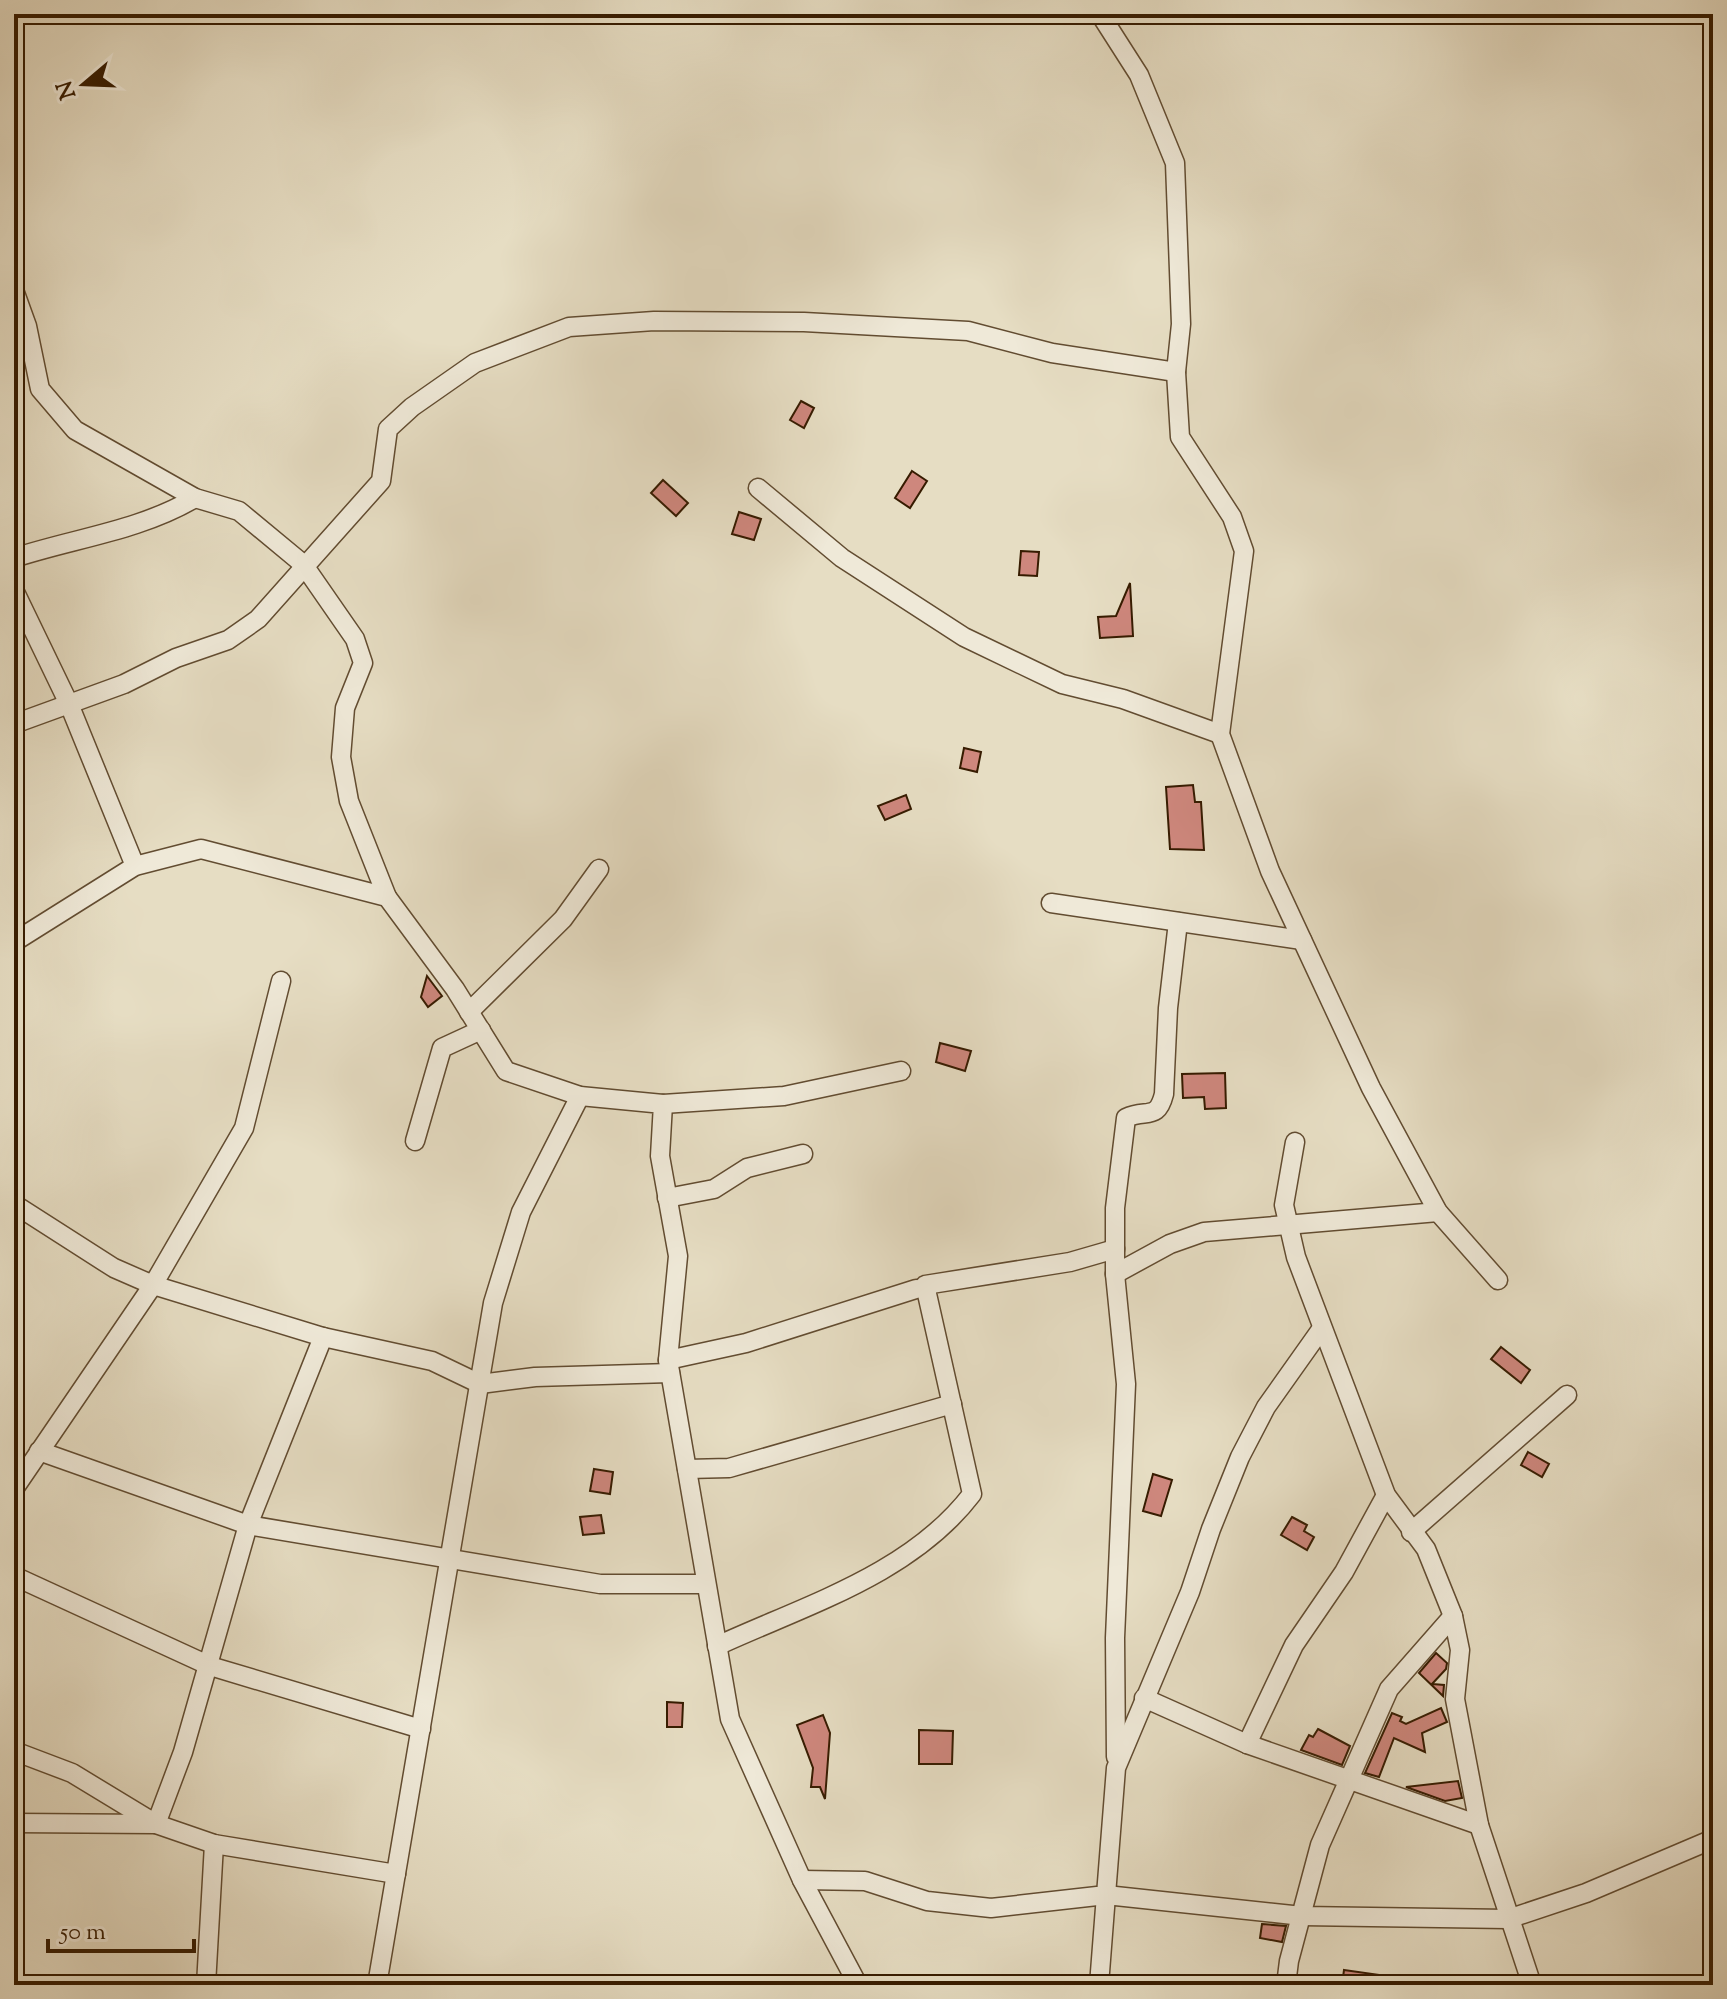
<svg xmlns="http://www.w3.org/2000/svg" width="1727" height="1999" font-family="'Sorts Mill Goudy',serif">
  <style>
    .building { fill: #ce877d; stroke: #361b00; stroke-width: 2 }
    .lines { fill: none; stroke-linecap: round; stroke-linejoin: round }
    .minor-casing { stroke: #624c31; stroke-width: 21 }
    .minor { stroke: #efe9d8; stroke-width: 18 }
  </style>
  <rect width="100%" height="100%" fill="#e6ddc3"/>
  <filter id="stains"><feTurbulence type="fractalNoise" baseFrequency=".0025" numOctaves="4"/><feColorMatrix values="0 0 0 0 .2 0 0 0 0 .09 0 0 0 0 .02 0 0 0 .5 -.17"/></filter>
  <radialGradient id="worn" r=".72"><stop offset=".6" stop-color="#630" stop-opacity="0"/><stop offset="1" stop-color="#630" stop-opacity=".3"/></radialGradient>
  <g class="building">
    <path d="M801,401L814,408L804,428L790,420Z"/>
    <path d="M912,471L927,481L910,508L895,498Z"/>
    <path d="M663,480L688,503L676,516L651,493Z"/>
    <path d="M739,512L761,519L754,540L732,534Z"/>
    <path d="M1021,551L1039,552L1037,576L1019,575Z"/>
    <path d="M1130,583L1133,636L1100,638L1098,617L1116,616Z"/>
    <path d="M964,748L981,752L977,772L960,768Z"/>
    <path d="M1193,785L1195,802H1201L1204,850L1170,849L1166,787Z"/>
    <path d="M906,795L911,809L885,820L878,806Z"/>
    <path d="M427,976L442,996L428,1007L421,997Z"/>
    <path d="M940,1043L971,1051L965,1071L936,1062Z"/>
    <path d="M1225,1073L1226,1108L1205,1109L1204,1097L1183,1098L1182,1074Z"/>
    <path d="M1501,1347L1530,1370L1521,1383L1491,1359Z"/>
    <path d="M1528,1452L1549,1464L1542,1477L1521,1465Z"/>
    <path d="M594,1469L613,1472L610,1494L590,1491Z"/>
    <path d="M1153,1474L1172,1480L1161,1516L1143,1511Z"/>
    <path d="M601,1515L604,1533L583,1535L580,1517Z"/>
    <path d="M1292,1517L1307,1525L1304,1531L1314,1537L1307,1550L1281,1535Z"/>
    <path d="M1436,1653L1447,1663L1446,1669L1432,1684L1444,1685L1443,1696L1419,1673Z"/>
    <path d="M667,1702L683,1703L682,1727H667Z"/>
    <path d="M1441,1708L1447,1722L1422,1733L1425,1752L1394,1738L1379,1777L1365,1773L1392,1713L1402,1717L1400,1721L1406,1724Z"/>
    <path d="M823,1715L830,1733L825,1799L820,1787H811L813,1768L797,1725Z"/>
    <path d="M1318,1729L1350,1746L1342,1765L1301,1750L1309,1735L1313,1737Z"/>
    <path d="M919,1730L953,1731L952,1764H919Z"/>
    <path d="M1458,1781L1462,1798L1445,1801L1406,1787Z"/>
    <path d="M1262,1924L1286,1926L1282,1942L1260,1938Z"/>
    <path d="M1344,1970L1387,1976L1386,1985H1342Z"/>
  </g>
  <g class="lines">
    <g class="minor-casing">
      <g id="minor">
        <path d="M1100,14L1139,75L1175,163L1181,324L1176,372L1180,437L1232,517L1244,551L1220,734L1270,871L1371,1088L1438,1212L1498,1280"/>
        <path d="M14,290L27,326L40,389L75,430L195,498L239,511L303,564L355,639L363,663L345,708L341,757L349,801L387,897"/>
        <path d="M758,488L842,558L964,637L1062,684L1123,699L1220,734"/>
        <path d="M14,558C75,538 139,531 195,498"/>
        <path d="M14,590L69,704L135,866"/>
        <path d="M14,724L124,684L176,658L228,640L258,619L381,481L388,429L412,407L475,363L569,327L654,321L804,322L968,331L1052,353L1176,372"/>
        <path d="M1051,903L1302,940"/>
        <path d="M14,942L135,866L201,849L387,897L455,989L506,1071L580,1096L663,1104L660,1156L678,1256L668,1360L730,1719L802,1880L858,1985"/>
        <path d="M469,1012L563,919L599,869"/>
        <path d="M663,1104L784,1096L901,1071"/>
        <path d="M415,1141L442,1048L481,1030"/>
        <path d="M1295,1142L1284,1205L1296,1257L1386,1495L1426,1549L1453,1616L1460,1650L1455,1699L1479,1825L1532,1985"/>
        <path d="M667,1198L714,1189L747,1168L803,1154"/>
        <path d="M14,1204L114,1268L153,1285L323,1337L432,1361L480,1384L535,1377L670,1373"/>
        <path d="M1115,1274L1170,1244L1204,1232L1438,1212"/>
        <path d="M668,1360L746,1343L916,1289"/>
        <path d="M39,1451L248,1525L600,1584H706"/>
        <path d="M687,1469L729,1468L952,1404"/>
        <path d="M14,1489L153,1285L244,1128L281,981"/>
        <path d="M1411,1532L1567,1395"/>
        <path d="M14,1576L210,1666L421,1729"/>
        <path d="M717,1646C806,1605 911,1574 972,1494L925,1285L1070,1262L1115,1249"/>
        <path d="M1144,1698L1247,1744L1479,1825"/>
        <path d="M1247,1744L1294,1645L1344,1572L1386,1495"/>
        <path d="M14,1751L72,1773L156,1824L183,1752L248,1525L323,1337"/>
        <path d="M1116,1757L1115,1638L1126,1384L1115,1274V1208L1126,1118C1146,1108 1157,1122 1164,1094L1168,1008L1178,922"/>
        <path d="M14,1823L156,1824L214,1844L396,1874"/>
        <path d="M802,1880L865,1881L927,1901L991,1908L1106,1895L1116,1768L1190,1592L1211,1529L1240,1457L1266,1407L1322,1328"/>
        <path d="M206,1985L214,1844"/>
        <path d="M377,1985L493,1303L521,1212L580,1096"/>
        <path d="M1099,1985L1106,1895L1302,1916L1508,1919L1586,1893L1713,1839"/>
        <path d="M1286,1985L1289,1961L1320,1845L1389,1689L1453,1616"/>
      </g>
    </g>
    <use href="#minor" class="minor"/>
  </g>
  <rect width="1727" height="1999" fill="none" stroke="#e6ddc3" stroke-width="48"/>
  <rect x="16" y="16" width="1695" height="1967" fill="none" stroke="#361b00" stroke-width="4"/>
  <rect x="24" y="24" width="1679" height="1951" fill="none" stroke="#361b00" stroke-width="2"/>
  <g transform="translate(84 84) rotate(251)" stroke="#efe9d8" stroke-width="6" paint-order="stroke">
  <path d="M0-6L14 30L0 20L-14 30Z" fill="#361b00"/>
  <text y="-12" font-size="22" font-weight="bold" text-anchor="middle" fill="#361b00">N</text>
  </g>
  <path d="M48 1939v12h146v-12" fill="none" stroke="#361b00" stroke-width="4"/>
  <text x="60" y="1939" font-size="24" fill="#361b00" stroke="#efe9d8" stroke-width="6" paint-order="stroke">50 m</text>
  <rect width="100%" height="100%" filter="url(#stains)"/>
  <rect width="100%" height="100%" fill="url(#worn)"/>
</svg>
